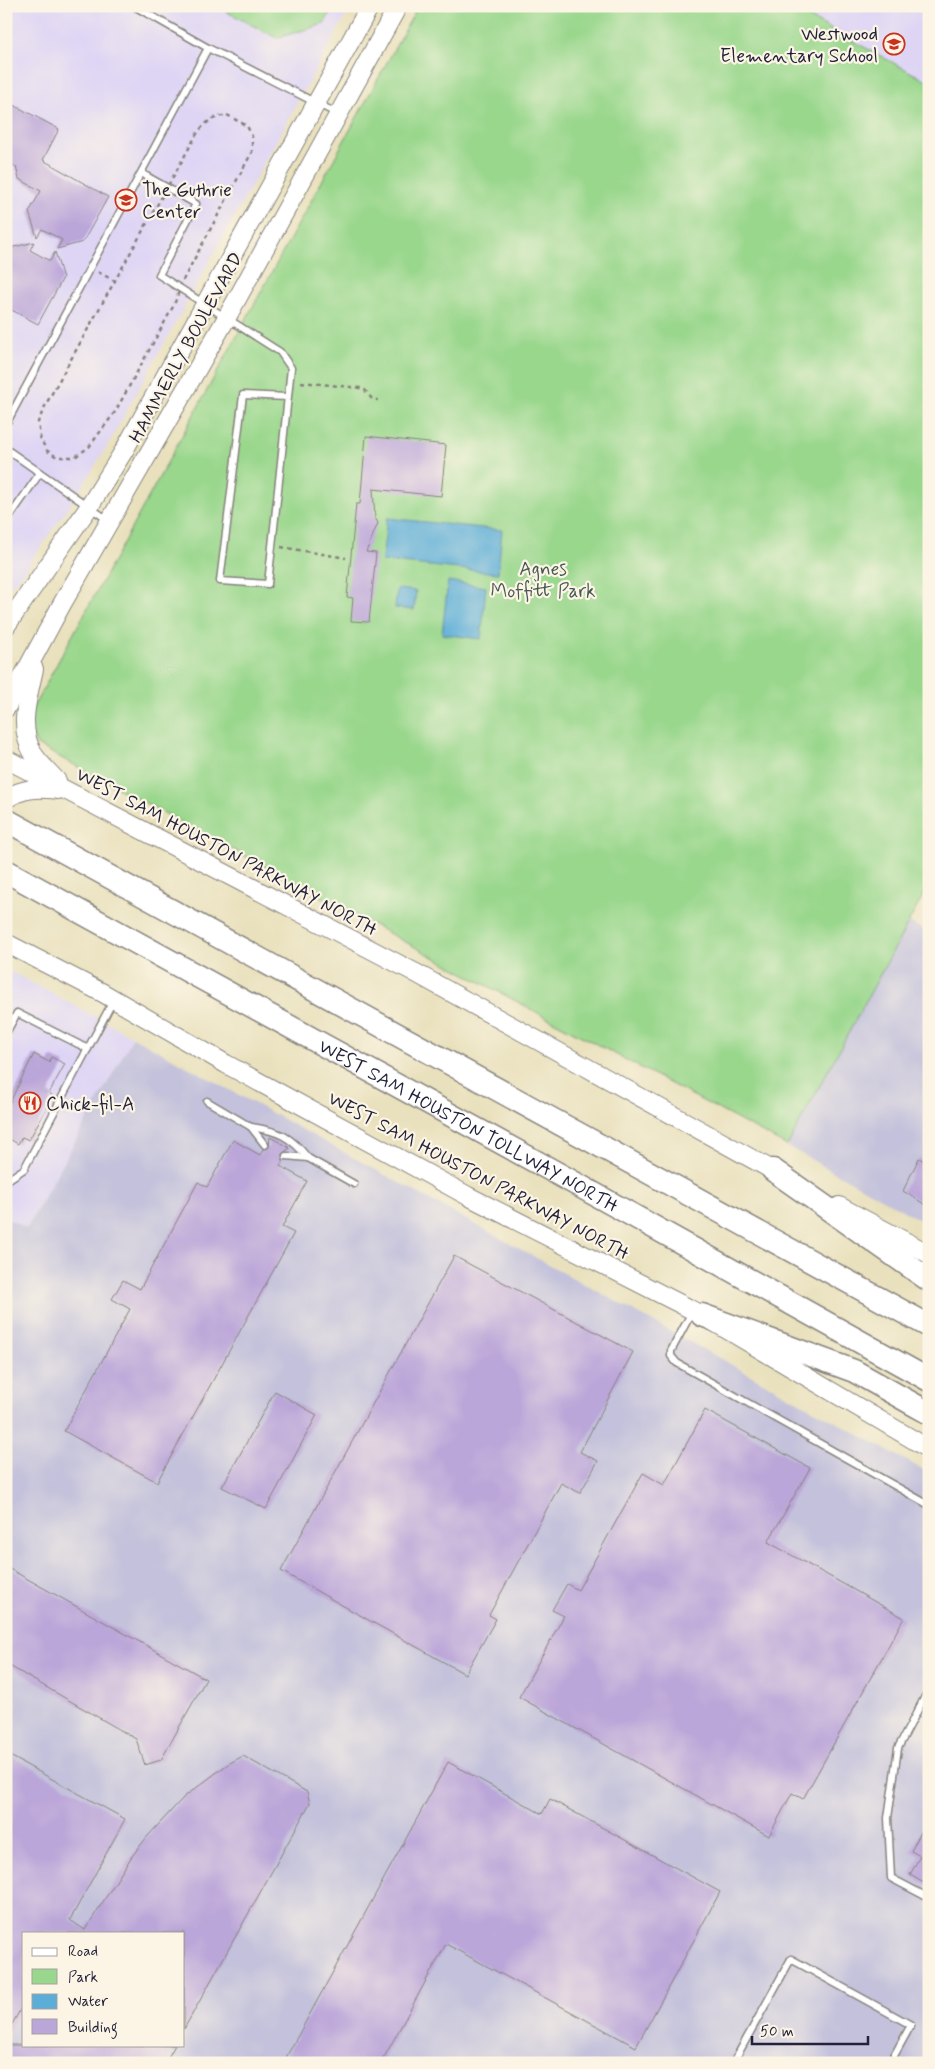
<svg xmlns="http://www.w3.org/2000/svg" width="935" height="2069" font-family="Mynerve,sans-serif">
  <style>
    .built { fill: #ded5f5 }
    .industrial { fill: #c3c1db; fill-rule: evenodd }
    .green { fill: #99d78c; stroke: #5e7c64 }
    .water { fill: #5cadd7; stroke: #3f6889 }
    .building { fill: #bba6d9 }
    .lines { fill: none; stroke-linecap: round; stroke-linejoin: round }
    .service-casing { stroke: #86827c; stroke-width: 9 }
    .secondary-casing { stroke: #86827c; stroke-width: 20 }
    .motorway-casing { stroke: #86827c; stroke-width: 25 }
    .path { stroke: #86827c; stroke-width: 2.5; stroke-dasharray: 4 4; stroke-linecap: butt }
    .service { stroke: #fff; stroke-width: 6 }
    .secondary { stroke: #fff; stroke-width: 18 }
    .motorway { stroke: #fff; stroke-width: 22 }
    .labels { text-anchor: middle; stroke-width: 4.5; stroke-linejoin: round; paint-order: stroke }
    .poi-label { font-size: 19px; fill: #22223b; stroke: #fcf5e5; text-anchor: start }
    .street-label { font-size: 19px; fill: #22223b; stroke: #fcf5e5 }
    .park-label { font-size: 19px; fill: #465853; stroke: #fcf5e5 }
  </style>
  <rect width="100%" height="100%" fill="#fcf5e5"/>
  <filter id="ink" filterUnits="userSpaceOnUse"><feTurbulence type="fractalNoise" baseFrequency=".02" numOctaves="2"/><feDisplacementMap in="SourceGraphic" scale="10" xChannelSelector="R" yChannelSelector="G"/><feConvolveMatrix kernelMatrix="1 2 1 2 8 2 1 2 1" color-interpolation-filters="sRGB"/></filter>
  <filter id="wash" filterUnits="userSpaceOnUse"><feTurbulence type="fractalNoise" baseFrequency=".0096" numOctaves="4" result="noise"/><feDisplacementMap in="SourceGraphic" scale="20" xChannelSelector="R" yChannelSelector="G"/><feGaussianBlur stdDeviation="1.12" result="paint"/><feColorMatrix in="noise" values="0 0 0 0 0 0 0 0 0 0 0 0 0 0 0 0 0 1.4 0 .05"/><feComposite in="paint" operator="in"/></filter>
  <g filter="url(#wash)">
    <rect width="100%" height="100%" fill="#e9e1bd"/>
    <g class="built">
      <path d="M6,6H351L110,441L75,498L19,578L6,590Z"/>
      <path d="M788,6H929V82Z"/>
      <path d="M6,969L133,1037L27,1228L6,1218Z"/>
    </g>
    <g class="industrial">
      <path d="M909,922L929,933V1225L787,1146Z"/>
      <path d="M133,1037L929,1473V2063H6V1218L27,1228ZM24,1933H184V2045H24Z"/>
    </g>
    <g class="green">
      <path d="M228,6H334L324,24L277,38L225,11Z"/>
      <path d="M418,6H788L929,82V885L787,1146L37,745L30,731L31,711Z"/>
    </g>
    <g class="water">
      <path d="M387,518L502,530L498,573L382,561Z"/>
      <path d="M448,581L486,587L481,639L442,634Z"/>
      <path d="M397,589L416,591L414,610L395,608Z"/>
    </g>
    <g id="blocks">
      <g class="building">
        <path d="M6,101L59,129L43,160L108,197L83,242L57,249L62,240L42,229L37,237L29,212L41,191L19,179L16,167L6,162Z"/>
        <path d="M34,242L30,250L50,261L55,252L63,278L38,324L6,307V254L10,248Z"/>
        <path d="M366,436L446,445L441,496L373,489L375,518L378,523L366,552L376,553L369,622L351,621L353,598L347,597L356,504H360Z"/>
        <path d="M34,1054L49,1062L51,1057L65,1064L49,1093L53,1096L29,1140L22,1137L18,1144L6,1137V1110Z"/>
        <path d="M270,1137L290,1148L282,1154L283,1160L280,1166L307,1181L282,1227L294,1233L157,1482L64,1431L130,1309L112,1299L123,1280L140,1289L198,1182L207,1187L233,1140L260,1155L263,1149L269,1147Z"/>
        <path d="M919,1158L929,1164V1207L903,1191Z"/>
        <path d="M454,1256L633,1352L580,1452L598,1461L580,1493L561,1483L489,1615L496,1619L465,1674L281,1571Z"/>
        <path d="M275,1391L317,1415L266,1509L222,1487Z"/>
        <path d="M705,1410L810,1468L768,1542L904,1618L803,1799L792,1793L769,1836L519,1697L564,1616L552,1610L567,1584L578,1590L643,1473L664,1485Z"/>
        <path d="M6,1567L206,1679L161,1760L145,1765L136,1739L6,1664Z"/>
        <path d="M10,1756L125,1819L70,1920L85,1930L132,1856L147,1837L184,1797L228,1764L243,1756L307,1792L310,1803L184,2029V1933H24V2003L6,2035V1764Z"/>
        <path d="M448,1762L542,1814L550,1799L720,1892L636,2047L446,1944L381,2063H283Z"/>
        <path d="M929,1817V1886L910,1875L920,1856L911,1851Z"/>
        <path d="M6,2045H175L165,2063H6Z"/>
      </g>
    </g>
  </g>
  <g filter="url(#ink)">
    <use href="#blocks" fill-opacity="0" stroke="#86827c" stroke-width="1"/>
    <g class="lines">
      <g class="service-casing">
        <g id="service">
          <path d="M208,48L338,114"/>
          <path d="M141,173L196,204L159,275L280,352L291,368L268,584L220,581L243,395L287,397"/>
          <path d="M6,424L208,48L134,6"/>
          <path d="M6,449L108,520"/>
          <path d="M6,522L40,473"/>
          <path d="M6,1033L17,1013L88,1049"/>
          <path d="M207,1101L251,1127L265,1145"/>
          <path d="M251,1127C279,1131 290,1136 308,1158"/>
          <path d="M286,1156L308,1158L354,1184"/>
          <path d="M6,1181L24,1169L113,1001"/>
          <path d="M692,1312L671,1351V1356L677,1363L929,1505"/>
          <path d="M929,1689L898,1748L888,1818L891,1878L929,1898"/>
          <path d="M733,2063L791,1959L911,2025L890,2063"/>
        </g>
      </g>
      <g class="secondary-casing">
        <g id="secondary">
          <path d="M6,626L89,507L125,449L370,6"/>
          <path d="M34,669C28,698 17,727 34,755C40,764 50,773 57,781"/>
          <path d="M6,708L62,604L226,319L398,6"/>
          <path d="M6,759L414,972L783,1176"/>
          <path d="M6,799C24,787 38,788 58,790"/>
          <path d="M6,943L103,993L226,1064L468,1196L702,1315L929,1449"/>
          <path d="M839,1206L929,1254"/>
        </g>
      </g>
      <g class="motorway-casing">
        <g id="motorway">
          <path d="M6,820L929,1326"/>
          <path id="s1" d="M6,871L551,1170L929,1380"/>
          <path d="M773,1170L929,1280"/>
          <path d="M702,1315L854,1371L929,1413"/>
        </g>
      </g>
      <g class="path">
        <path d="M227,115L247,126L252,136V152L183,280L174,305L115,412L89,447L75,457H57L46,450L40,437L38,422L46,404L198,132C207,121 214,117 227,115Z"/>
        <path d="M98,272L115,281"/>
        <path d="M301,382L360,388L365,390L372,399L378,400"/>
        <path d="M281,547L346,558"/>
      </g>
      <use href="#service" class="service"/>
      <use href="#secondary" class="secondary"/>
      <use href="#motorway" class="motorway"/>
    </g>
  </g>
  <defs>
    <g id="school-ring" transform="scale(1.125)"><circle r="9.5" fill="#fcf5e5" stroke="#c8321e" stroke-width="1.5"/><path d="M0-5L7-2L0 1L-7-2ZM-4 1L0 2.5L4 1V4Q0 6-4 4Z" fill="#c8321e"/></g>
    <g id="restaurant-ring" transform="scale(1.125)"><circle r="9.5" fill="#fcf5e5" stroke="#c8321e" stroke-width="1.5"/><path d="M-5-6h1v4h1v-4h1v4h1v-4h1v5L-1.5 .5V6h-2V.5L-5-1ZM5-6V6H3V1.5H1.5Q1.5-4 5-6Z" fill="#c8321e"/></g>
  </defs>
  <g fill-rule="evenodd">
    <use href="#school-ring" x="894" y="44"/>
    <use href="#school-ring" x="126" y="200"/>
    <use href="#restaurant-ring" x="30" y="1103"/>
  </g>
  <g class="labels">
    <g class="poi-label">
      <text x="878" y="40" text-anchor="end">Westwood<tspan x="878" dy="22">Elementary School</tspan></text>
      <text x="142" y="196">The Guthrie<tspan x="142" dy="22">Center</tspan></text>
      <text x="46" y="1110">Chick-fil-A</text>
    </g>
    <g class="street-label">
      <text transform="translate(185 347) rotate(-61)" y="7">HAMMERLY BOULEVARD</text>
      <text transform="translate(227 851) rotate(28)" y="7">WEST SAM HOUSTON PARKWAY NORTH</text>
      <text dy="7" stroke="none"><textPath href="#s1" startOffset="528">WEST SAM HOUSTON TOLLWAY NORTH</textPath></text>
      <text transform="translate(479 1175) rotate(28)" y="7">WEST SAM HOUSTON PARKWAY NORTH</text>
    </g>
    <g class="park-label">
      <text x="543" y="575">Agnes<tspan x="543" dy="22">Moffitt Park</tspan></text>
    </g>
  </g>
  <rect width="935" height="2069" fill="none" stroke="#fcf5e5" stroke-width="25"/>
  <rect x="22" y="1932" width="162" height="115" fill="#fcf5e5" stroke="#a5a1a1"/>
  <rect x="32" y="1948" width="25" height="8" fill="#ffffff" stroke="#a5a1a1"/>
  <text x="68" y="1956" font-size="15" fill="#22223b">Road</text>
  <rect x="32" y="1969" width="25" height="15" fill="#99d78c" stroke="#a5a1a1"/>
  <text x="68" y="1982" font-size="15" fill="#22223b">Park</text>
  <rect x="32" y="1994" width="25" height="15" fill="#5cadd7" stroke="#a5a1a1"/>
  <text x="68" y="2006" font-size="15" fill="#22223b">Water</text>
  <rect x="32" y="2019" width="25" height="15" fill="#bba6d9" stroke="#a5a1a1"/>
  <text x="68" y="2032" font-size="15" fill="#22223b">Building</text>
  <path d="M752 2036v8h116v-8" fill="none" stroke="#22223b" stroke-width="2.5"/>
  <text x="760" y="2036" font-size="15" fill="#22223b" stroke="#fcf5e5" stroke-width="4" paint-order="stroke">50 m</text>
</svg>
